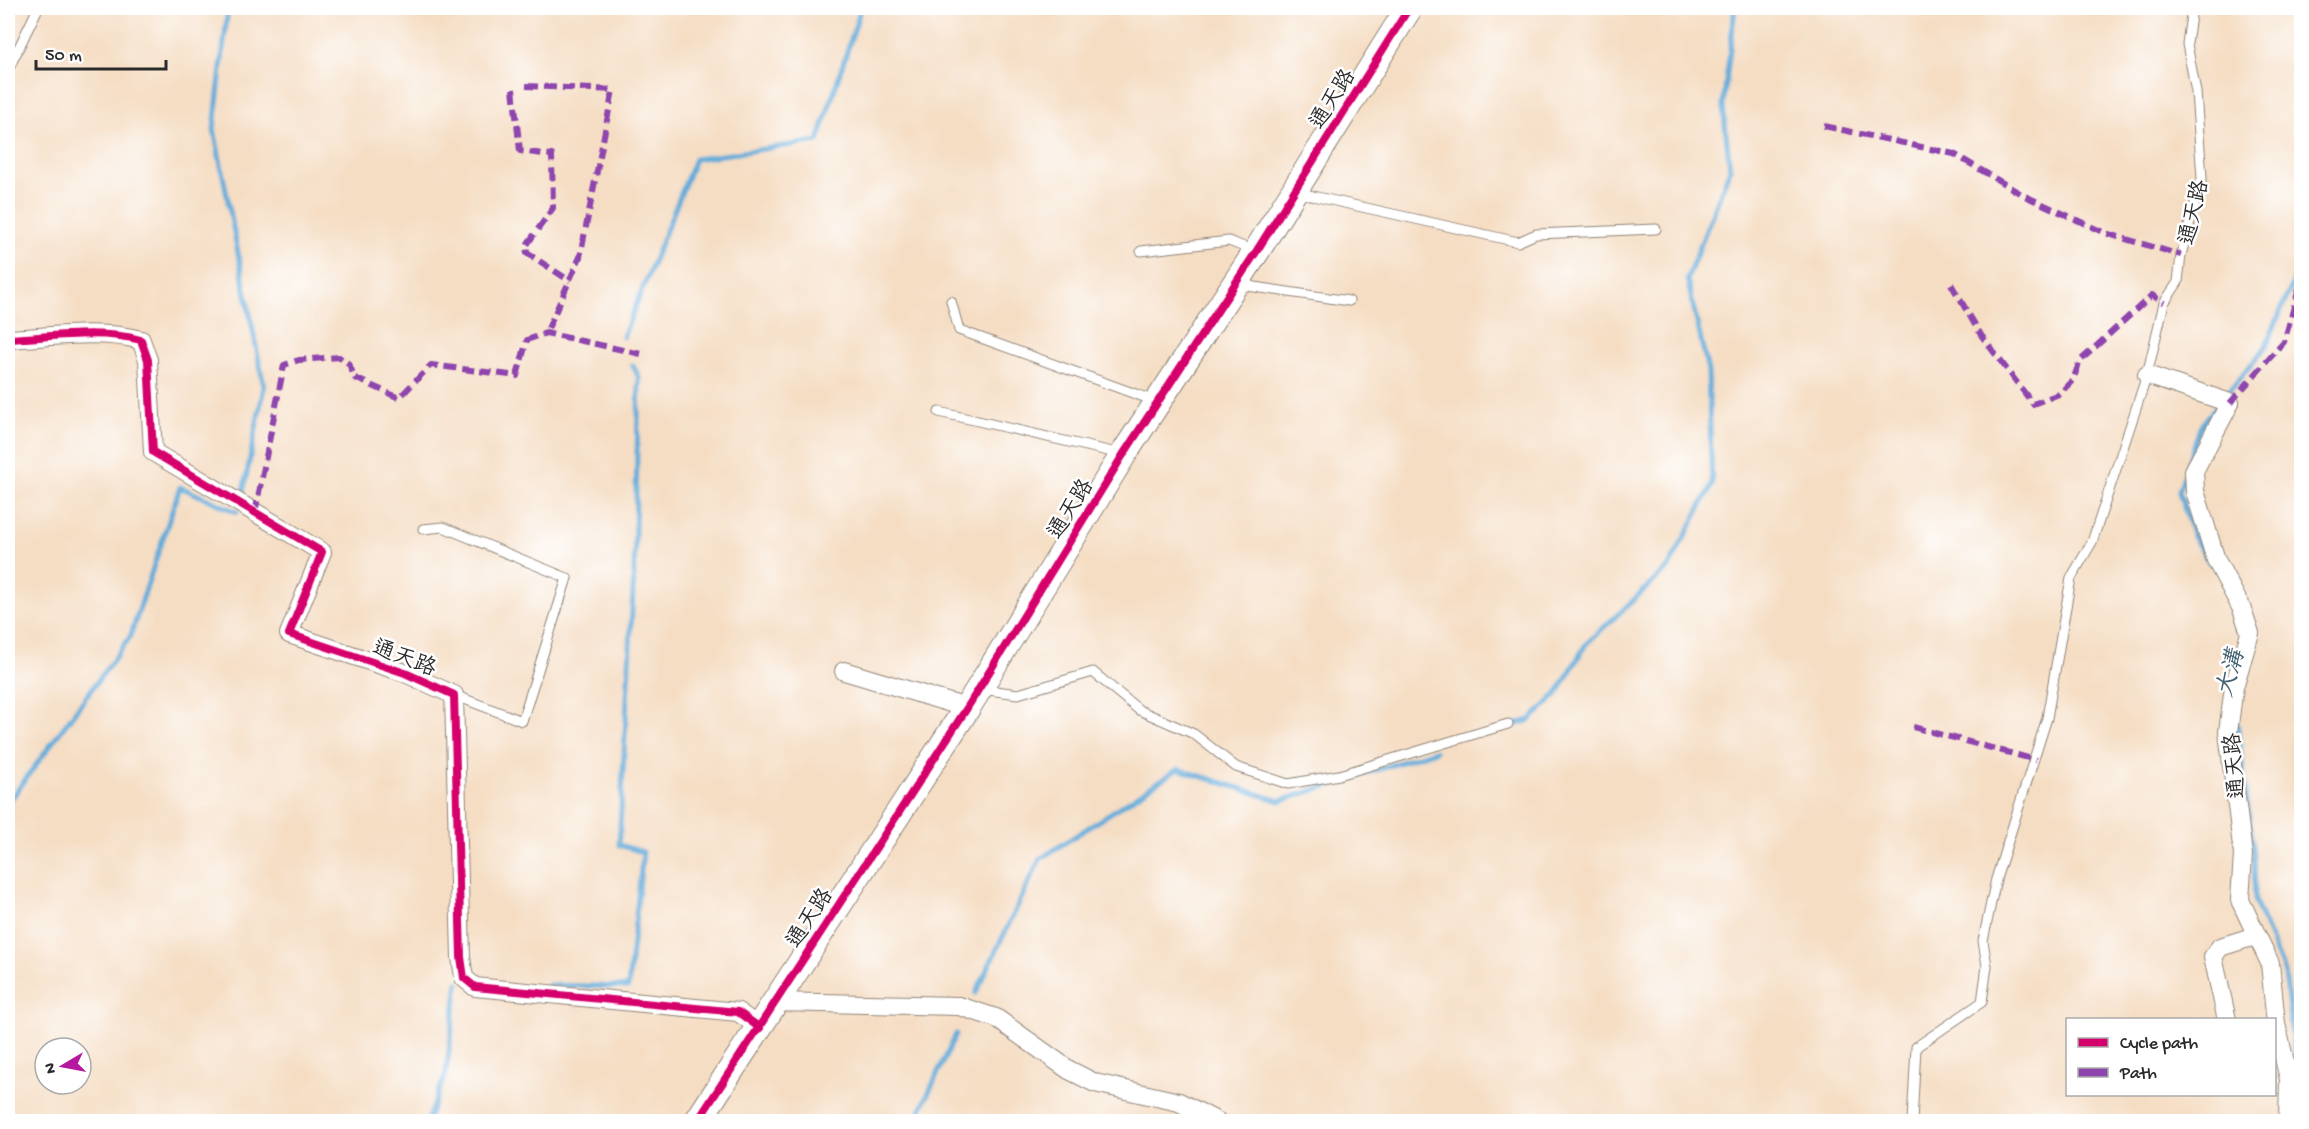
<svg xmlns="http://www.w3.org/2000/svg" width="2309" height="1129" font-family="'Gochi Hand','LXGW WenKai TC',sans-serif">
  <style>
    .lines { fill: none; stroke-linecap: round; stroke-linejoin: round }
    .stream { stroke: #63acda; stroke-width: 5 }
    .lane-casing { stroke: #908477; stroke-width: 11 }
    .street-casing { stroke: #908477; stroke-width: 20 }
    .secondary-casing { stroke: #908477; stroke-width: 28 }
    .lane { stroke: #fff; stroke-width: 9 }
    .street { stroke: #fff; stroke-width: 18 }
    .secondary { stroke: #fff; stroke-width: 26 }
    .quiet { stroke: #8e44ad; stroke-width: 6; stroke-dasharray: 12 6; stroke-linecap: butt }
    .cycleway-casing { stroke: #fff; stroke-width: 11 }
    .cycleway { stroke: #d6006c; stroke-width: 8 }
    .labels { text-anchor: middle; stroke-width: 5; stroke-linejoin: round; paint-order: stroke }
    .street-label { font-size: 22px; fill: #2b2b2b; stroke: #fff }
    .water-label { font-size: 24px; font-style: italic; fill: #415f71; stroke: #fff }
  </style>
  <rect width="100%" height="100%" fill="#fff"/>
  <filter id="ink" filterUnits="userSpaceOnUse"><feTurbulence type="fractalNoise" baseFrequency=".0167" numOctaves="2"/><feDisplacementMap in="SourceGraphic" scale="12" xChannelSelector="R" yChannelSelector="G"/><feConvolveMatrix kernelMatrix="1 2 1 2 8 2 1 2 1" color-interpolation-filters="sRGB"/></filter>
  <filter id="wash" filterUnits="userSpaceOnUse"><feTurbulence type="fractalNoise" baseFrequency=".008" numOctaves="4" result="noise"/><feDisplacementMap in="SourceGraphic" scale="24" xChannelSelector="R" yChannelSelector="G"/><feGaussianBlur stdDeviation="1.35" result="paint"/><feColorMatrix in="noise" values="0 0 0 0 0 0 0 0 0 0 0 0 0 0 0 0 0 1.4 0 .05"/><feComposite in="paint" operator="in"/></filter>
  <g filter="url(#wash)">
    <rect width="100%" height="100%" fill="#f5ddc3"/>
    <g class="lines">
      <g class="stream">
        <path d="M228,8L214,129L264,387L243,493"/>
        <path d="M623,337L695,159L818,141L861,8"/>
        <path d="M2224,397L2265,348L2302,262"/>
        <path d="M2209,562L2193,536L2179,491L2200,427L2218,404"/>
        <path d="M2241,696L2247,673"/>
        <path d="M2237,723L2254,856L2255,902L2285,973L2296,1068"/>
        <path d="M1507,727L1530,720L1557,694L1586,644L1669,567L1712,485L1708,371L1687,279L1730,169L1723,106L1735,8"/>
        <path d="M8,803L130,637L180,487L237,512"/>
        <path d="M549,985L628,987L643,852L619,845L634,573L639,378L633,365"/>
        <path d="M976,993L1040,859L1178,769L1280,801L1435,751"/>
        <path d="M427,1122L446,1073L458,983"/>
        <path d="M915,1122L956,1034"/>
      </g>
    </g>
  </g>
  <g filter="url(#ink)">
    <g class="lines">
      <g class="lane-casing">
        <g id="lane">
          <path d="M8,70L38,8"/>
          <path d="M1295,192L1518,242L1536,234L1656,229"/>
          <path d="M1141,251L1229,241L1254,251"/>
          <path d="M1237,288L1248,286L1349,301"/>
          <path d="M951,301L959,330L1155,401"/>
          <path d="M939,412L1121,454"/>
          <path d="M423,529L443,527L567,578L522,721L454,695"/>
          <path d="M981,689L1018,694L1093,672L1139,710L1194,734L1236,767L1288,784L1339,775L1508,724"/>
          <path d="M1912,1122L1916,1047L1982,1002L1987,966L1983,941L1996,879L2047,718L2071,578L2092,542L2147,375L2164,303L2178,282L2181,255L2202,178L2196,92L2187,44L2192,8"/>
        </g>
      </g>
      <g class="street-casing">
        <g id="street">
          <path d="M8,339C51,337 99,329 141,340L148,360L153,452L322,552L289,634L405,673L454,695L461,957L464,978L475,987L738,1012L760,1028"/>
          <path d="M2147,375L2230,403L2194,471L2195,491L2216,560L2242,609L2250,633L2234,687L2228,732L2243,855L2240,900L2270,963L2276,1024L2289,1079L2288,1122"/>
          <path d="M844,671L967,708"/>
          <path d="M774,1002L959,1006L996,1018L1069,1070L1095,1083L1179,1102L1218,1122"/>
          <path d="M2227,1020L2213,957L2220,947L2255,936"/>
        </g>
      </g>
      <g class="secondary-casing">
        <path id="secondary" d="M697,1122L967,708L1123,455L1256,252L1409,8"/>
      </g>
      <use href="#lane" class="lane"/>
      <use href="#street" class="street"/>
      <use href="#secondary" class="secondary"/>
      <g class="quiet">
        <path d="M526,86L613,90L580,257L546,333"/>
        <path d="M513,89L520,151L552,155L553,208L526,246L527,253L570,281"/>
        <path d="M1824,126L1954,154L2023,195L2105,233L2181,255"/>
        <path d="M1951,284L1981,335L2033,404L2059,394L2073,380L2080,361L2152,295L2164,303"/>
        <path d="M2230,403L2284,342L2299,289"/>
        <path d="M255,513L284,365L299,360L339,357L349,364L355,378L399,398L431,365L517,376L527,340L546,333L641,354"/>
        <path d="M1913,727L2036,760"/>
      </g>
      <g class="cycleway-casing">
        <g id="cycleway">
          <path d="M8,339C51,337 99,329 141,340L148,360L153,452L322,552L289,634L405,673L454,695L461,957L464,978L475,987L738,1012L760,1028"/>
          <path d="M697,1122L967,708L1123,455L1256,252L1409,8"/>
        </g>
      </g>
      <use href="#cycleway" class="cycleway"/>
    </g>
  </g>
  <g class="labels">
    <g class="street-label">
      <text transform="translate(1331 98) rotate(-58)" y="8">通天路</text>
      <text transform="translate(2192 212) rotate(-77)" y="8">通天路</text>
      <text transform="translate(1069 508) rotate(-58)" y="8">通天路</text>
      <text transform="translate(405 656) rotate(21)" y="8">通天路</text>
      <text transform="translate(2233 766) rotate(-95)" y="8">通天路</text>
      <text transform="translate(808 917) rotate(-57)" y="8">通天路</text>
    </g>
    <g class="water-label">
      <text transform="translate(2229 673) rotate(-75)" y="8">大溝</text>
    </g>
  </g>
  <rect width="2309" height="1129" fill="none" stroke="#fff" stroke-width="30"/>
  <rect x="2066" y="1018" width="210" height="78" fill="#ffffff" stroke="#aaaaaa" stroke-width="1.5"/>
  <rect x="2078" y="1038" width="30" height="9" fill="#d6006c" stroke="#aaaaaa" stroke-width="1.5"/>
  <text x="2120" y="1048" font-size="18" fill="#2b2b2b">Cycle path</text>
  <rect x="2078" y="1068" width="30" height="9" fill="#8e44ad" stroke="#aaaaaa" stroke-width="1.5"/>
  <text x="2120" y="1078" font-size="18" fill="#2b2b2b">Path</text>
  <g transform="translate(63 1066) rotate(260)"><circle r="28" fill="#ffffff" stroke="#aaaaaa" stroke-width="1.5"/>
  <path d="M0-4.5L10 22L0 15L-10 22Z" fill="#b5179e"/>
  <text y="-9" font-size="16" font-weight="bold" text-anchor="middle" fill="#2b2b2b">N</text>
  </g>
  <path d="M36 60v9h130v-9" fill="none" stroke="#2b2b2b" stroke-width="3"/>
  <text x="45" y="60" font-size="18" fill="#2b2b2b" stroke="#ffffff" stroke-width="4.5" paint-order="stroke">50 m</text>
</svg>
